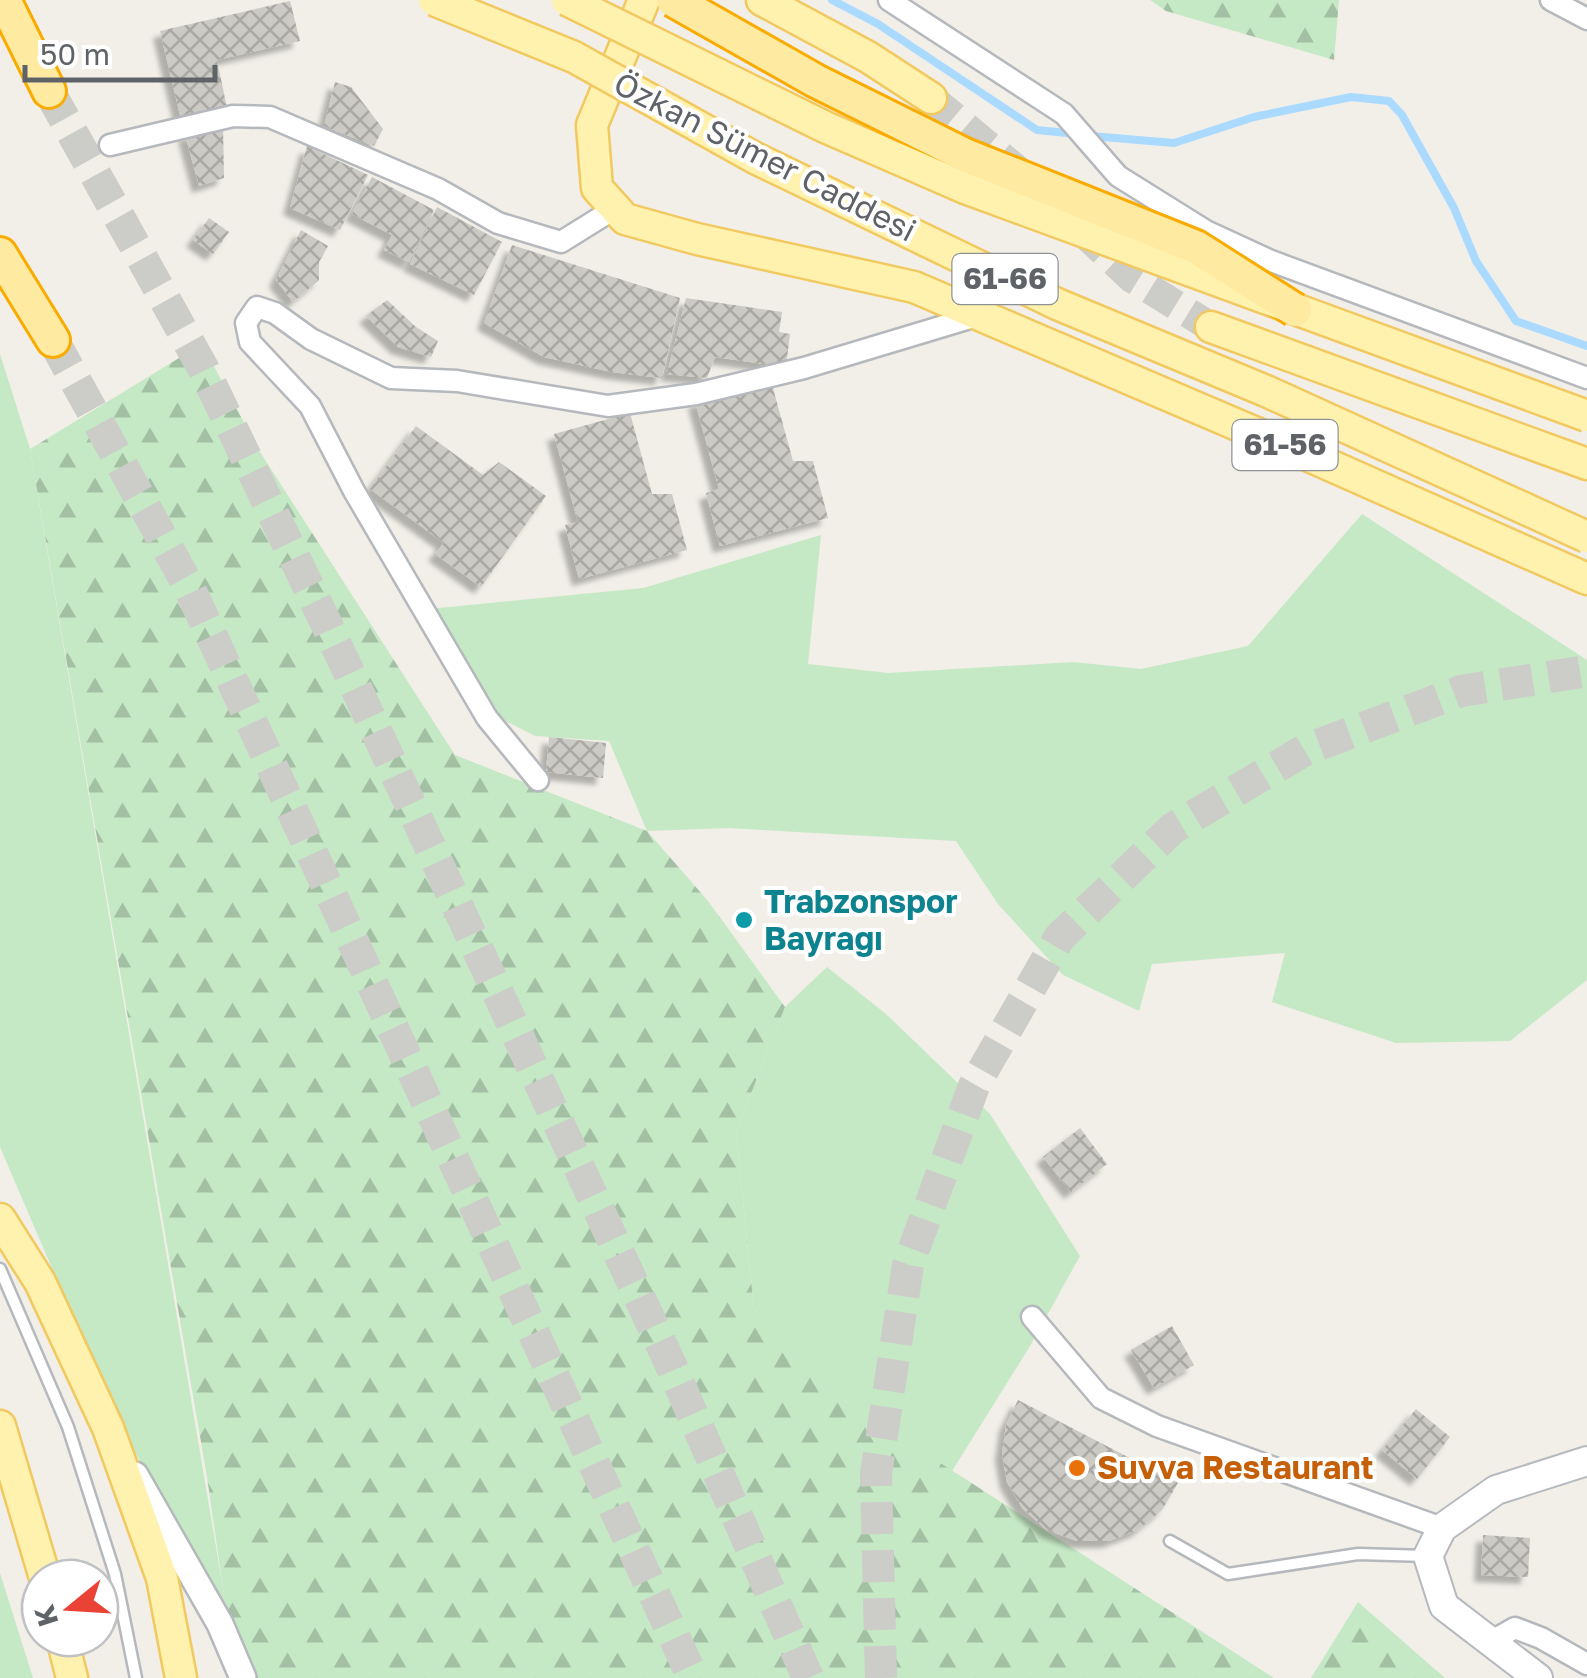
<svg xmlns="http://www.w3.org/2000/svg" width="1587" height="1678" font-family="'Golos Text',sans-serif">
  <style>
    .grass { fill: #c5e8c5 }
    .forest { fill: url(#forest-firs) }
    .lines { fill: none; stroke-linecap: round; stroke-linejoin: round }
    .stream { stroke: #aadaff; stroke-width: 8 }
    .building { fill: url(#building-cross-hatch); filter: url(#shadow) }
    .primary-tunnel { stroke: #ccccc8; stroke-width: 30; stroke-dasharray: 30 15; stroke-linecap: butt }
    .trunk-tunnel { stroke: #ccccc8; stroke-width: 32; stroke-dasharray: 32 16; stroke-linecap: butt }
    .service-casing { stroke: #b5b8bc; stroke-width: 15 }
    .minor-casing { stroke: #b5b8bc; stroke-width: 25 }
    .tertiary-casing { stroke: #b5b8bc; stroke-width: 30 }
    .secondary-casing { stroke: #b6babf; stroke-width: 32 }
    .primary-casing { stroke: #f2c960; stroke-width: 35 }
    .trunk-casing { stroke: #f9ab00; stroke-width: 38 }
    .service { stroke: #fff; stroke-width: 10 }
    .minor { stroke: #fff; stroke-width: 20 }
    .tertiary { stroke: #fff; stroke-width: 25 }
    .secondary { stroke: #fff; stroke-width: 28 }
    .primary { stroke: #fff2af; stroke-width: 30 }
    .trunk { stroke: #feeaa1; stroke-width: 32 }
    .primary-bridge-casing { stroke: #f2c960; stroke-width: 35; stroke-linecap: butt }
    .trunk-bridge-casing { stroke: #f9ab00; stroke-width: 38; stroke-linecap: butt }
    .primary-bridge { stroke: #fff2af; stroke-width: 30 }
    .trunk-bridge { stroke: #feeaa1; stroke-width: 32 }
    .culture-dot { fill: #0f9aa8; stroke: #fff; stroke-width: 4 }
    .food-dot { fill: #e8710a; stroke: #fff; stroke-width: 4 }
    .labels { text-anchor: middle; stroke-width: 8; stroke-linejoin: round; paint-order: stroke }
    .shield { fill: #fff; stroke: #8f9295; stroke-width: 2.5 }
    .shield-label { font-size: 30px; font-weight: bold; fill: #5f6368 }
    .street-label { font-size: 32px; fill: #5f6368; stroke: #fff }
    .culture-label { font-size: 32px; font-weight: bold; fill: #0d838f; stroke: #fff; text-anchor: start }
    .food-label { font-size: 32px; font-weight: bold; fill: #c56008; stroke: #fff; text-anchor: start }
  </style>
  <defs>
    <pattern id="forest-firs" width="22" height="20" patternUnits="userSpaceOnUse" patternTransform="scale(2.5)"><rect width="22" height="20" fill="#c5e8c5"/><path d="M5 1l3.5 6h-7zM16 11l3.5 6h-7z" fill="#a3c0a4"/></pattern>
    <pattern id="building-cross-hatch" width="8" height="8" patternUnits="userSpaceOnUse" patternTransform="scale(2.5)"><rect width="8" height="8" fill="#cccac5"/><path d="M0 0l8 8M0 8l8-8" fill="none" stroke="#a9a8a4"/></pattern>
    <filter id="shadow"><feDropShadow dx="-7" dy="7" stdDeviation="2.5" flood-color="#0004"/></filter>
  </defs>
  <rect width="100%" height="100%" fill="#f1efe8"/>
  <g class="grass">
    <path d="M0,354L30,449L226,1606L121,1429L0,1147Z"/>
    <path d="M1362,514L1587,660V980L1510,1041L1396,1043L1272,1002L1285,953L1152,964L1139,1011L1063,975L998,904L956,841L729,828L647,831L609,741L535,736L494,715L429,609L643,588L821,535L808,664L888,673L1073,662L1141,669L1248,646Z"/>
    <path d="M827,967L886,1014L990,1114L1080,1256L1030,1346L952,1471L849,1404L754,1309L736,1132L785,1007Z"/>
    <path d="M0,1573L33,1678H0Z"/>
  </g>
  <g class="forest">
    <path d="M1150,0H1339L1334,60L1166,11Z"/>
    <path d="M202,344L260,452L455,755L647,831L708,901L785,1007L736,1132L754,1309L849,1404L1274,1678H236L207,1477L30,449Z"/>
    <path d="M1358,1602L1445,1678H1311Z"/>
  </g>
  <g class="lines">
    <g class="stream">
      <path d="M832,0L878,24L1037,130L1077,134"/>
      <path d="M1091,136L1174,143L1254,117L1351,97L1389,101L1402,115L1454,208L1476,261L1516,321L1587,346"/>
    </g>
  </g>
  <g class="building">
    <path d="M290,1L300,41L217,60L227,108L181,119L160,31Z"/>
    <path d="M335,82L351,87L383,129L374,146L324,126Z"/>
    <path d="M223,125L224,178L199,186L185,134Z"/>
    <path d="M307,146L368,175L340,230L290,208Z"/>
    <path d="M372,177L434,210L409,262L384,250L392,235L352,214Z"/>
    <path d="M437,207L502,242L474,295L410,264Z"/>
    <path d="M209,218L229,232L213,254L193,240Z"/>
    <path d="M301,230L328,246L319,262V280L293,302L276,280Z"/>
    <path d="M512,245L680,298L662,378L612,372L544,357L484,323Z"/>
    <path d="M686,298L782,312L779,332L790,334L786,367L715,357L707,378L667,374Z"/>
    <path d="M387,300L416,327L438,341L431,357L398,347L366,316Z"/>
    <path d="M771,381L793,461H813L828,518L720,546L706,493L719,489L695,401Z"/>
    <path d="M630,413L652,494H672L687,550L579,579L565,525L578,522L554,434Z"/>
    <path d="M416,426L483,475L499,462L546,496L481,587L435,554L444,543L370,489Z"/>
    <path d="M549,737L606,743L603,778L546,772Z"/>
    <path d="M1080,1128L1107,1164L1071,1192L1043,1157Z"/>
    <path d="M1172,1326L1194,1365L1154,1388L1131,1350Z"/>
    <path d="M1018,1400L1178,1483L1162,1510L1138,1530L1109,1541H1077L1047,1530L1023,1509L1007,1482L1002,1454L1006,1425Z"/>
    <path d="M1416,1409L1450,1437L1417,1479L1382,1450Z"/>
    <path d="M1483,1535L1530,1538L1528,1577L1481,1575Z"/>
  </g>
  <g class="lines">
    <g class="primary-tunnel">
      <path d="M931,98L1023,175"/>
      <path d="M1082,231L1132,278L1211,327"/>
    </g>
    <g class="trunk-tunnel">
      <path d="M49,91L203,368L325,621L670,1363L808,1678"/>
      <path d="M53,340L189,587L693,1678"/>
      <path d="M881,1678L876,1474L908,1265L974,1086L1059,938L1173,828L1305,750L1461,691L1587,671"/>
    </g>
    <g class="service-casing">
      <g id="service">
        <path d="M0,1269L68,1427L115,1574L136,1678"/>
        <path d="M1170,1541L1228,1574L1358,1554L1427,1556"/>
      </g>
    </g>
    <g class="minor-casing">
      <g id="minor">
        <path d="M889,0L1064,114L1118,176L1206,231L1271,261L1587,378"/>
        <path d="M1551,0L1587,19"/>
        <path d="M110,145L233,116L270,117L438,189L498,223L561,242L614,209"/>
        <path d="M538,780L487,718L354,491L310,406L250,342L246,323L257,307L275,313L311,339L391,378L457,381L608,406L696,394L804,368L980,315"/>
        <path d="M1032,1317L1101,1398L1157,1426L1442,1528"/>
        <path d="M1492,1641L1515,1628L1541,1638L1587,1664"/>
      </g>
    </g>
    <g class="tertiary-casing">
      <path id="tertiary" d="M135,1475L220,1624L243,1678"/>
    </g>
    <g class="secondary-casing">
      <path id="secondary" d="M1538,1678L1444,1606L1428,1556L1442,1528L1496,1490L1587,1461"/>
    </g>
    <g class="primary-casing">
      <g id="primary">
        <path d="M644,0L592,125L597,188L625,219L697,239L914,287L1282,444L1587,579"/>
        <path d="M762,0L868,57L931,98"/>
        <path d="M1211,327L1587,464"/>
        <path d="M0,1219L40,1282L108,1428L162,1578L181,1678"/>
        <path d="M0,1426L45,1578"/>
        <path d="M62,1638L72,1678"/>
      </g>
    </g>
    <g class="trunk-casing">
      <g id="trunk">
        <path d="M4,0L49,91"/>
        <path d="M0,254L53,340"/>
      </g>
    </g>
    <use href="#service" class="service"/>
    <use href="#minor" class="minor"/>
    <use href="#tertiary" class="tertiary"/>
    <use href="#secondary" class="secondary"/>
    <use href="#primary" class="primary"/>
    <use href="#trunk" class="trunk"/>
    <g class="primary-bridge-casing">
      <g id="primary-bridge">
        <path d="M434,0L574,57L755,158L1057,304L1266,391L1587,537"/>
        <path d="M567,0L825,127L965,188L1587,416"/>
      </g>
    </g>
    <g class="trunk-bridge-casing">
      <path id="trunk-bridge" d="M673,0L816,81L965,155L1196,247L1295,310"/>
    </g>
    <use href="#primary-bridge" class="primary-bridge"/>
    <use href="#trunk-bridge" class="trunk-bridge"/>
  </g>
  <circle class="culture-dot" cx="744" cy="920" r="10"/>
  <circle class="food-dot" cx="1077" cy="1468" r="10"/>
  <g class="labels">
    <g class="shield">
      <rect x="952.5" y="254" width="105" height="50" rx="8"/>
      <rect x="1232.5" y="420" width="105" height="50" rx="8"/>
    </g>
    <g class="shield-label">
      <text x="1005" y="289">61-66</text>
      <text x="1285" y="455">61-56</text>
    </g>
    <g class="street-label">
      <text transform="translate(765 157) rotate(27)" y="11">Özkan Sümer Caddesi</text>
    </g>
    <g class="culture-label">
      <text x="764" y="913">Trabzonspor<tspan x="764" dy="37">Bayrağı</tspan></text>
    </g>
    <g class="food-label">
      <text x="1097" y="1479">Suvva Restaurant</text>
    </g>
  </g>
  <g transform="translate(70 1608) rotate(252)"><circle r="48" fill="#ffffff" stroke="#bfc1c3" stroke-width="2.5"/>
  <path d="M0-8L18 38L0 25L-18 38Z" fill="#ea4335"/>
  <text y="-15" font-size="28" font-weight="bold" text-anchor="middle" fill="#5f6368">K</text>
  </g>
  <path d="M25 65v15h190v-15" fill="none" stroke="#5f6368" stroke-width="5"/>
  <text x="40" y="65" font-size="30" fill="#5f6368" stroke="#ffffff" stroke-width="8" paint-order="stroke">50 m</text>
</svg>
